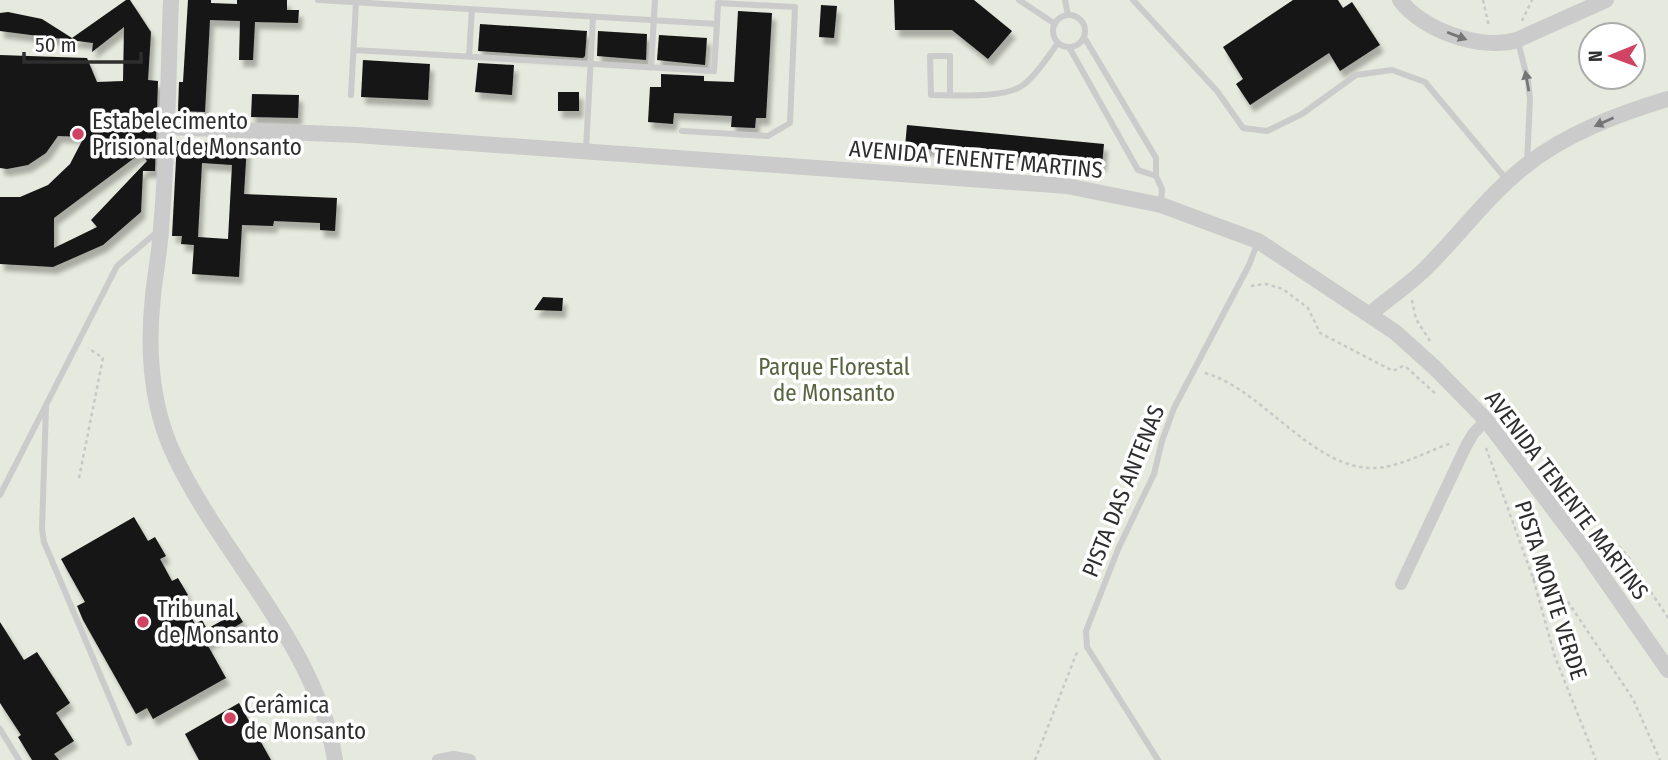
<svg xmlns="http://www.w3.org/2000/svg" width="1668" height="760" font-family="'Fira Sans Condensed',sans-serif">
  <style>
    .green { fill: #e6e9dd; fill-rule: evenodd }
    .building { fill: #151515; fill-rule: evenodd; filter: url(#shadow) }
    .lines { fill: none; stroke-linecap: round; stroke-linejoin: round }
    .path { stroke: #c8c8c8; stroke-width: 2.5; stroke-dasharray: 3.5 3.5; stroke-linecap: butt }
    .service { stroke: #cbcbcb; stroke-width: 6 }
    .minor { stroke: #cbcbcb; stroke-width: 12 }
    .tertiary { stroke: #cbcbcb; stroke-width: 16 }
    .oneway { fill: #757575 }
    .poi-dot { fill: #d14363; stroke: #fff; stroke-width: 2.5 }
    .labels { text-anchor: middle; stroke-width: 7; stroke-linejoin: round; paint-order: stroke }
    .poi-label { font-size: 23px; fill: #2e2e2e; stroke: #fff; text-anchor: start }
    .street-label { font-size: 23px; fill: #2e2e2e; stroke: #fff }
    .park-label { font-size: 23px; fill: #566440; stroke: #fff }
  </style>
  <defs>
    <filter id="shadow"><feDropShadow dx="4" dy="7" stdDeviation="2" flood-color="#0004"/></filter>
  </defs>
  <rect width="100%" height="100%" fill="#fff"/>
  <path class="green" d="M0,0H1668V760H0ZM1591,35H1633V77H1591Z"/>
  <g class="building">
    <path d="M126,0H130L151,32L148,80L158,81L155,171H143L141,212L103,245L53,267L0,264V197H20L48,185L70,164L84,137L58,136L46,153L28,165L7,169L0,168V55L87,58L97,82L123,81L124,27L92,52L93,43L0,31V13L8,12L42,19L72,38ZM141,153L147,161L91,220L97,227L54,248V218Z"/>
    <path d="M188,0H211V3L237,4V0H287V10H299L298,23L255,22L253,60H239L240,21L210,20L205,112L178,111L179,82H183Z"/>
    <path d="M894,0H974L1012,31L988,59L952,30H895Z"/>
    <path d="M1293,0H1338L1343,8L1352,2L1380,45L1340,71L1329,53L1250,105L1236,84L1243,79L1223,47Z"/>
    <path d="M821,5L837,6L834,38L819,37Z"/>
    <path d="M738,11L772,13L766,118H756L755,128L731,127L732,116L674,113L673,124L648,122L650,87H661V74L704,76V81L734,82Z"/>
    <path d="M480,24L587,31L585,56L583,58L478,51Z"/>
    <path d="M598,31L647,34L646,60L597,56Z"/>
    <path d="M659,35L707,38L705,65L657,60Z"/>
    <path d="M363,60L430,64L428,100L361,97Z"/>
    <path d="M478,63L514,65L512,95L475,92Z"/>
    <rect x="558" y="92" width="21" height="19"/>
    <path d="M252,94L299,95L298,118L251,117Z"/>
    <path d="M907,125L1104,144L1102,165L905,147Z"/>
    <path d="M177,141L247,145L244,194L337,198L335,231L320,230V223L274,221L273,226L242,225L239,277L192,274L194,245L181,244L182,236H172ZM202,163L232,165L228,239L198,237Z"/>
    <path d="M543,297L563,298L562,311L534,310Z"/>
    <path d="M134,517L148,541L155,537L166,556L160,559L172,581L178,578L188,595L181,599L195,624L202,620L207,629L237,612L243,622L207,644L226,678L153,719L147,708L136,714L83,620L77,606L85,602L61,559Z"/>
    <path d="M0,622L24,660L37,652L70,703L56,713L74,741L54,754L59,760H32L18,737L21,735L0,703Z"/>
    <path d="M239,703L271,760H199L185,734Z"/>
  </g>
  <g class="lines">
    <g class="path">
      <path d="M1483,0L1489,27"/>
      <path d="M1522,21L1532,0"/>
      <path d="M1251,286L1266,284L1283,289L1308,308L1320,333L1393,371L1403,366L1406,367L1437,395"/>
      <path d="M1412,300L1416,319L1430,341"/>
      <path d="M1205,373C1263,389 1313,471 1376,468C1404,466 1426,451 1452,443"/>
      <path d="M1486,448L1533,578L1555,657L1596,760"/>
      <path d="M79,478L103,358L88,348"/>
      <path d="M1563,493L1585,511L1627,555L1668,618"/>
      <path d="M1533,578L1568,602L1633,699L1660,760"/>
      <path d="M1035,760L1077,652"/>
    </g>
    <g class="service">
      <path d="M318,0L717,24L714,71L354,50"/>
      <path d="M1019,0L1055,24"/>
      <path d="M1065,0L1068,15"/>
      <path d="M1133,0L1217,91L1243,128L1267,131L1302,114L1356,75L1392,70L1425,82L1507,180"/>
      <circle cx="1069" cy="31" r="16"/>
      <path d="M1518,42L1528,81L1530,99L1527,163"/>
      <path d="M1069,47L1138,170L1156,176V158L1084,37"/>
      <path d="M469,56L472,10"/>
      <path d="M651,67L655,0"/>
      <path d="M351,95L356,3"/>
      <path d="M950,95V56H930L931,95C954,95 1005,99 1023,85C1037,75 1048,56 1058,43"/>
      <path d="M682,131L768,136L790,123L795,7L718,3L717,24"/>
      <path d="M586,149L593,17"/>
      <path d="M1156,176L1162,189L1161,204"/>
      <path d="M46,407L42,529L44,542L129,743"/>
      <path d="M0,495L117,266L157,232"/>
      <path d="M0,729L19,760"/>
      <path d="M1158,760L1087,647L1086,631L1119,547L1154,474L1162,441L1174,408L1249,265L1258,242"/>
    </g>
    <g class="minor">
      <path d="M1401,584L1466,446L1473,434L1486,420"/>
      <path d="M438,760L454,757L470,760"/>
    </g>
    <g class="tertiary">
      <path d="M171,0C168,76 168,152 161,228C160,251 155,274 153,296C147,351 151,407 175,457C224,559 317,646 335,760"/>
      <path d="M1400,0C1422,30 1481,51 1517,40L1606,0"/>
      <path d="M166,127L357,135L1067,186L1161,205L1258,241L1395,332L1435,368L1486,420L1583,548L1668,670"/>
      <path d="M1370,314C1388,299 1407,286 1424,270C1458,237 1486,197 1524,167C1565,134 1618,114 1668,99"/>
    </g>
  </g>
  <defs><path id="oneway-solid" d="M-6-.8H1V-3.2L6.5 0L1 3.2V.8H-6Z" transform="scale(1.75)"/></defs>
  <g class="oneway">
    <use href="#oneway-solid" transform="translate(1457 36) rotate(21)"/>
    <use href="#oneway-solid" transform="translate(1527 81) rotate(-100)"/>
    <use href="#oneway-solid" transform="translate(1604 122) rotate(156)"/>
  </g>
  <g class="poi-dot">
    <circle cx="78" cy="134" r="7"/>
    <circle cx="143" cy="622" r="7"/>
    <circle cx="230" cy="718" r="7"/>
  </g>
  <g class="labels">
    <g class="poi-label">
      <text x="92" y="129">Estabelecimento<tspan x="92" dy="26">Prisional de Monsanto</tspan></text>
      <text x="157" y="617">Tribunal<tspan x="157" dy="26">de Monsanto</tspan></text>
      <text x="244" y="713">Cerâmica<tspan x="244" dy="26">de Monsanto</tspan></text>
    </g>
    <g class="street-label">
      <text transform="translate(976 159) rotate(5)" y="8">AVENIDA TENENTE MARTINS</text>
      <text transform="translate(1123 491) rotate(-68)" y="8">PISTA DAS ANTENAS</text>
      <text transform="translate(1567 495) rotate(53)" y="8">AVENIDA TENENTE MARTINS</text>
      <text transform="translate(1551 590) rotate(72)" y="8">PISTA MONTE VERDE</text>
    </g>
    <g class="park-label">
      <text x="834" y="375">Parque Florestal<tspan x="834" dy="26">de Monsanto</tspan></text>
    </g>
  </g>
  <g transform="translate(1612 56) rotate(269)"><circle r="33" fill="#ffffff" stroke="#ababab" stroke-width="2"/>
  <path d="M0-5L12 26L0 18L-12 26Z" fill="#d14363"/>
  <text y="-10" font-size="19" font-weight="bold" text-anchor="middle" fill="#2e2e2e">N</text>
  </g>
  <path d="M24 52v10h117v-10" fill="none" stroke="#2e2e2e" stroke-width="3.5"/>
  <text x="35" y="52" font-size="21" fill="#2e2e2e" stroke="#ffffff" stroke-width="5" paint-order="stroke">50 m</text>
</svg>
